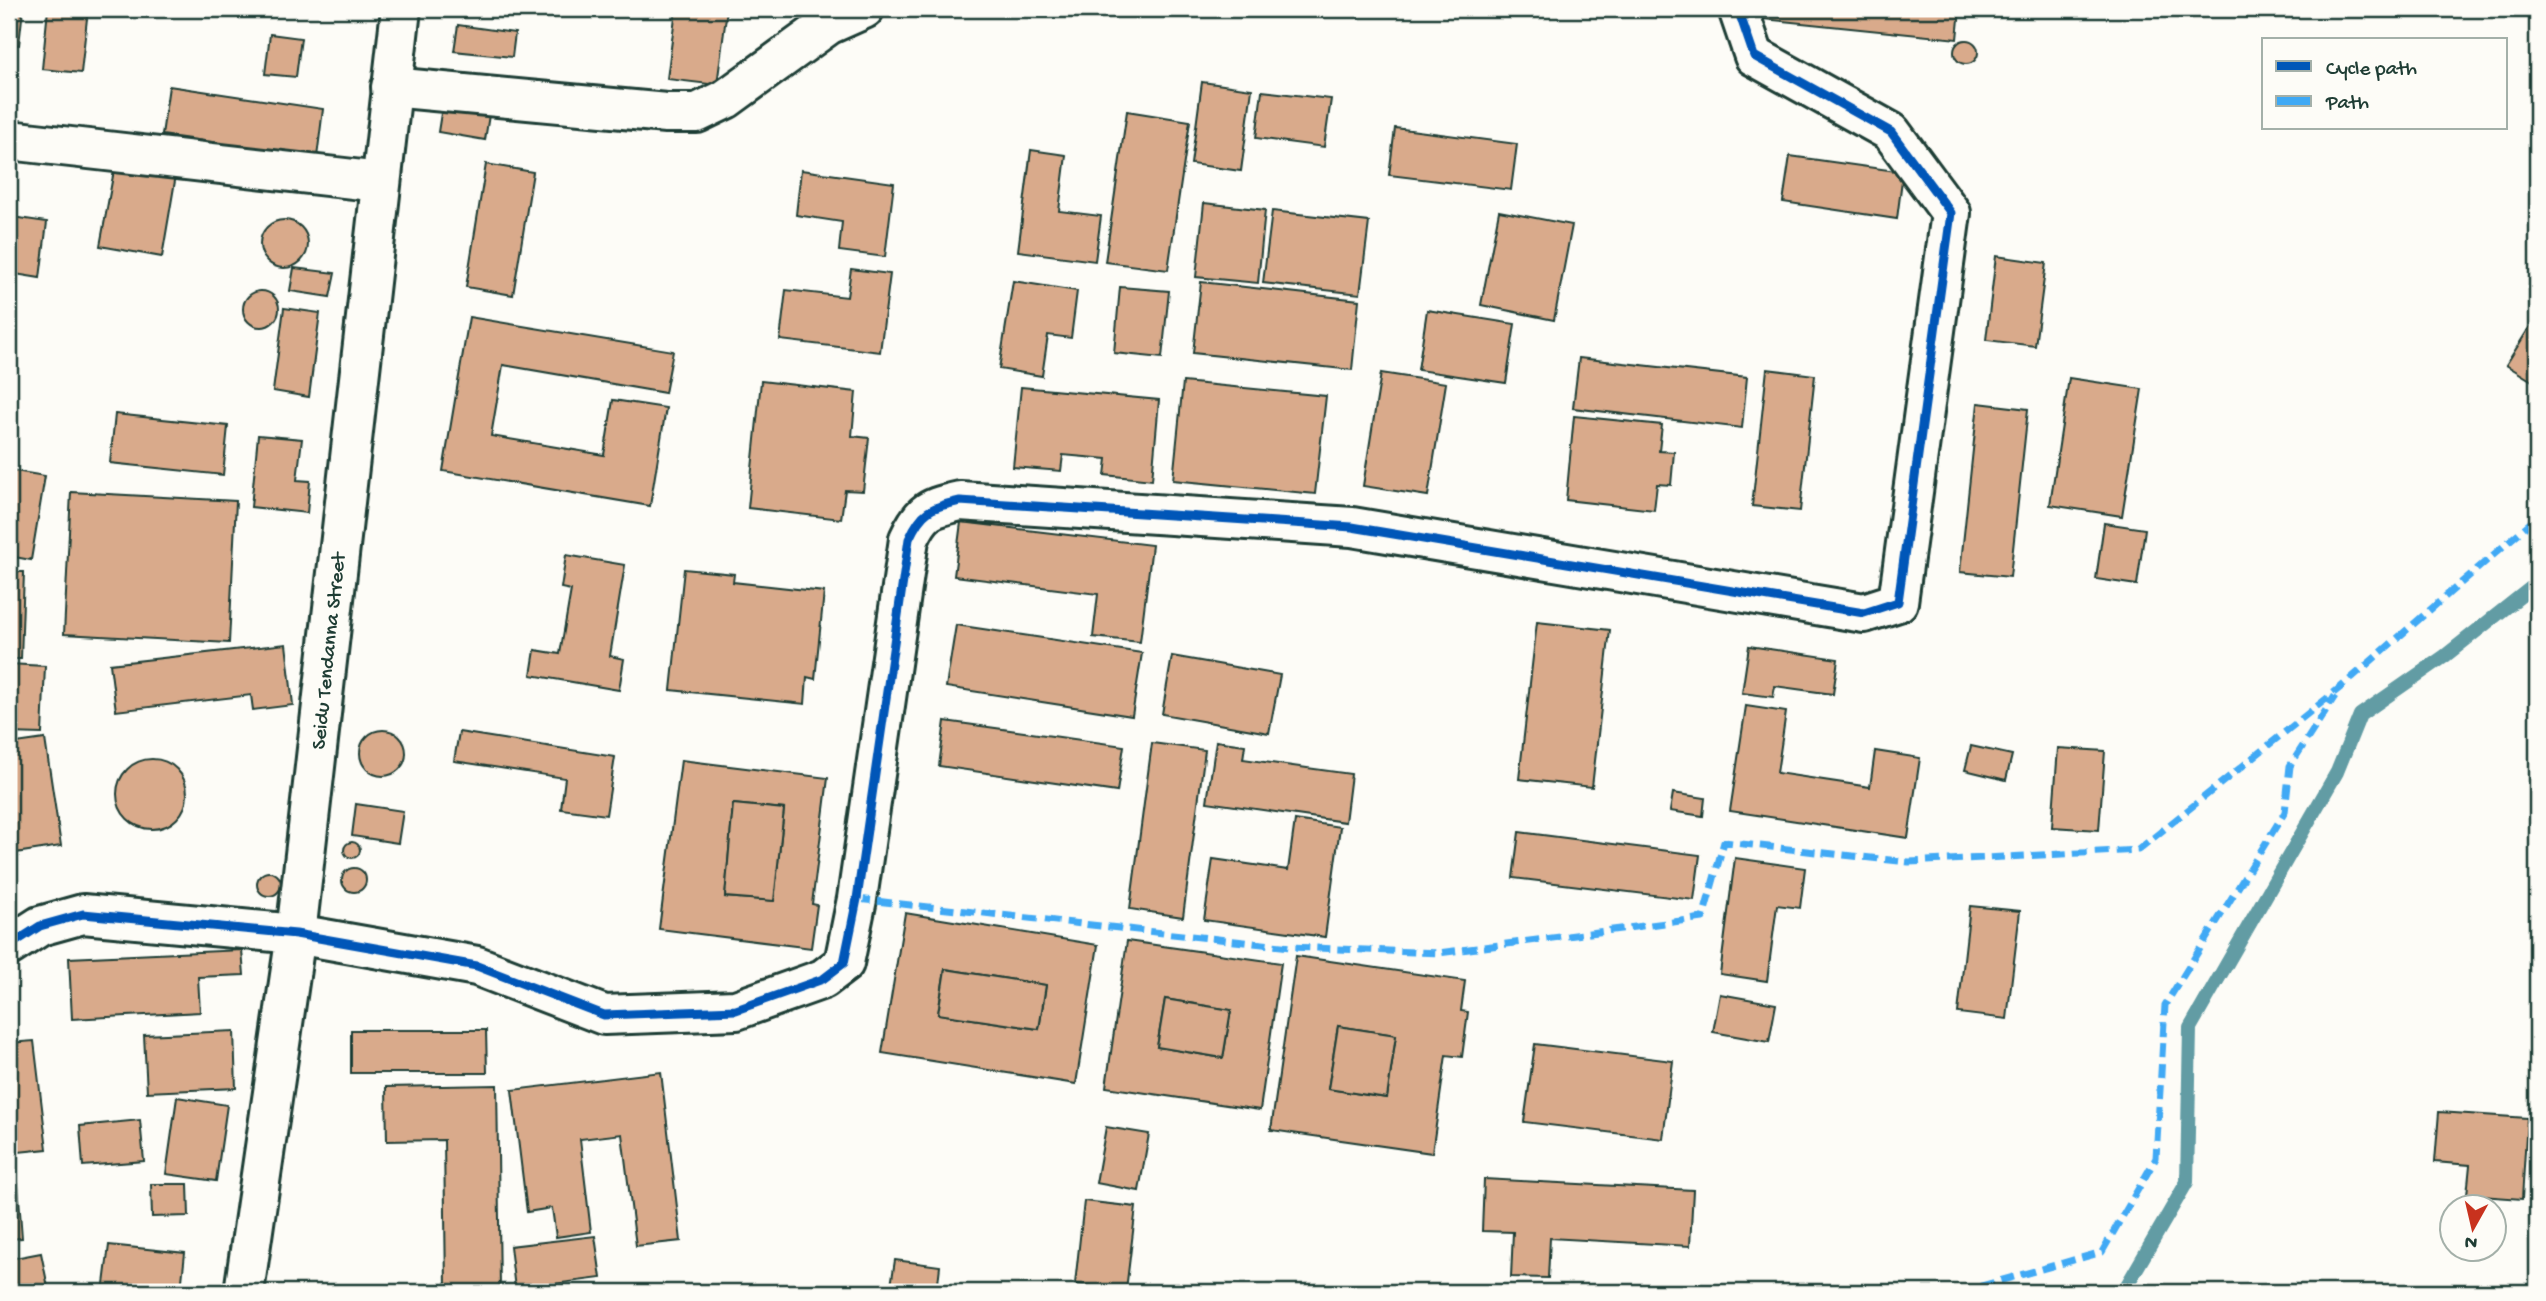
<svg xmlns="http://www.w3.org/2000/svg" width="2546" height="1301" font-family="'Gochi Hand',sans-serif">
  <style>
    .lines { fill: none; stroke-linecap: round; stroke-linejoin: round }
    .stream { stroke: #629ca4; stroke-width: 14 }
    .building { fill: #d9aa8b; stroke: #1f3d34; stroke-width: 2; fill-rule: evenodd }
    .minor-casing { stroke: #1f3d34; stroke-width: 44 }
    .minor { stroke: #fdfcf7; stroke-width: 38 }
    .quiet { stroke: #3fa9f5; stroke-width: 7; stroke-dasharray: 14 7; stroke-linecap: butt }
    .cycleway-casing { stroke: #fdfcf7; stroke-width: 13 }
    .cycleway { stroke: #0057b8; stroke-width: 9 }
    .labels { text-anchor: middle; stroke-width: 6; stroke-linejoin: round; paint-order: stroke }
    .street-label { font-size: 21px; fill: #1f3d34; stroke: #fdfcf7 }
  </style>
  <rect width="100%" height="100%" fill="#fdfcf7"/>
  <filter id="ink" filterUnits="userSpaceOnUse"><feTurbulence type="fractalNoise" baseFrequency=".0143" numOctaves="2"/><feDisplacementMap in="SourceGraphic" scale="14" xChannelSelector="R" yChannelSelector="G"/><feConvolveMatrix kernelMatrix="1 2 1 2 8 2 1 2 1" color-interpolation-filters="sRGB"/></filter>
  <g filter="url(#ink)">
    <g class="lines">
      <path class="stream" d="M2123,1292L2187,1182L2190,1028L2337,772L2360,715L2445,656L2537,583"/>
    </g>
    <g class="building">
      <path d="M9,9H23L19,45L9,44Z"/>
      <path d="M48,9H88L81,73L42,69Z"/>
      <path d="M676,9H727L717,85L667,79Z"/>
      <path d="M1755,9H1960L1957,39L1754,18Z"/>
      <path d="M458,25L515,33L512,57L454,51Z"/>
      <path d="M270,34L301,38L296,77L265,74Z"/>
      <circle cx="1966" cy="52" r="12"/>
      <path d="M1202,82L1252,89L1241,171L1191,164Z"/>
      <path d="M169,86L323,109L317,157L162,135Z"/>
      <path d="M1262,91L1331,99L1324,147L1256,138Z"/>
      <path d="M442,107L489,115L485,140L438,132Z"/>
      <path d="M1127,111L1190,121L1168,270L1105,262Z"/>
      <path d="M1395,128L1517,144L1511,190L1389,175Z"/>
      <path d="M1031,150L1066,155L1059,211L1101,216L1095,261L1018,251Z"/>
      <path d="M1790,156L1903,172L1897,219L1783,202Z"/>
      <path d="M486,164L533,172L513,295L466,287Z"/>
      <path d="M115,165L176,175L162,257L100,246Z"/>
      <path d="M801,170L894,183L885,257L839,251L842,222L796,215Z"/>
      <path d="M1204,203L1265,210L1258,283L1196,277Z"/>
      <path d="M1272,211L1369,222L1360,294L1263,283Z"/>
      <path d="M1499,211L1572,225L1554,320L1481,305Z"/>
      <path d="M12,217L47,222L40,278L9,273Z"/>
      <circle cx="284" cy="244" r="24"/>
      <path d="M1996,256L2046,263L2035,346L1986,340Z"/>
      <path d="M294,268L335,273L330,297L290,291Z"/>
      <path d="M851,269L890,274L880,352L780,340L786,290L847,297Z"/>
      <path d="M1013,281L1077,291L1071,338L1048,335L1042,376L999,369Z"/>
      <path d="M1201,282L1359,300L1352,370L1193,353Z"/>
      <path d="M1120,287L1169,291L1162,358L1114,353Z"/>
      <circle cx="261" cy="309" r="18"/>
      <path d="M284,308L320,313L309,397L273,391Z"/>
      <path d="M1427,310L1515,324L1506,383L1418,370Z"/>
      <path d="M469,317L673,351L665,393L503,365L491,436L604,455L613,400L666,408L650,506L443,471Z"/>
      <path d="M2534,320L2537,322V384L2506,365Z"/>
      <path d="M1579,358L1747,377L1742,428L1573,408Z"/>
      <path d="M1767,369L1815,375L1800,511L1752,506Z"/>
      <path d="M1381,373L1446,383L1428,496L1363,486Z"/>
      <path d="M2069,378L2142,389L2122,516L2050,505Z"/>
      <path d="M761,381L856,392L852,436L869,438L863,491L845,490L841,519L748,508Z"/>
      <path d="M1183,382L1326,396L1315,494L1173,480Z"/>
      <path d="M1021,387L1159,400L1152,480L1105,475L1107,459L1063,455L1061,471L1013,467Z"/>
      <path d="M1978,403L2028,409L2010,577L1960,572Z"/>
      <path d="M115,414L228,426L223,475L110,463Z"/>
      <path d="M1574,416L1662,425L1659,451L1674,452L1671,485L1657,484L1654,510L1566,500Z"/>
      <path d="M258,435L302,439L297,480L310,481L307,513L251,507Z"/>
      <path d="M9,470L45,476L31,560L9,556Z"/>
      <path d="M71,492L236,501L229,643L64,634Z"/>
      <path d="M961,522L1152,545L1140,642L1093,637L1098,594L954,576Z"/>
      <path d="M2104,523L2145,529L2137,585L2096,579Z"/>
      <path d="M566,555L625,565L610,656L624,659L619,690L531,675L535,650L560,654L571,590L561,588Z"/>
      <path d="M684,569L734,574L733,582L824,592L815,679L807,677L805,704L671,690Z"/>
      <path d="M9,572H24L21,659H9Z"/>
      <path d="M1537,622L1610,630L1592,787L1519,779Z"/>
      <path d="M956,625L1142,653L1132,716L946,687Z"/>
      <path d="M286,644L293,705L253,710L251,695L116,711L110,664Z"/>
      <path d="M1749,646L1838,659L1833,694L1775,686L1773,697L1742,693Z"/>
      <path d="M1172,656L1280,675L1269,733L1162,714Z"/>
      <path d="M9,664L45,666L42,734L9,733Z"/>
      <path d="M1746,706L1786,712L1777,773L1870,787L1875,751L1920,758L1908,838L1730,811Z"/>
      <path d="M945,721L1124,746L1117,792L939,766Z"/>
      <circle cx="383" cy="753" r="23"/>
      <path d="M459,732L615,757L606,815L561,809L565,778L454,761Z"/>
      <path d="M45,739L61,846L9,854V744Z"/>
      <path d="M1216,741L1245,745L1243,759L1351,774L1345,822L1207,802Z"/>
      <path d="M1152,743L1205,750L1183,917L1130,909Z"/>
      <path d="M1971,746L2012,755L2006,780L1965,770Z"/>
      <path d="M2058,748L2105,751L2099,830L2052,827Z"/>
      <circle cx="152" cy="794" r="35"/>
      <path d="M681,760L828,778L812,904L817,905L811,948L659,929ZM733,804L784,809L774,901L725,897Z"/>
      <path d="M1673,793L1705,798L1703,816L1670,811Z"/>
      <path d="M356,804L403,811L398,843L352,836Z"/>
      <path d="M733,804L784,809L774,901L725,897Z"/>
      <path d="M1295,820L1340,827L1325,937L1204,920L1213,859L1288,870Z"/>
      <path d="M1519,832L1700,855L1694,900L1513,878Z"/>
      <circle cx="352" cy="850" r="8"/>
      <path d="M1735,858L1805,868L1800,908L1777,905L1767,981L1720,974Z"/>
      <circle cx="354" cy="880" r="12"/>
      <circle cx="269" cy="884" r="12"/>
      <path d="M1970,906L2020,911L2007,1019L1958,1013Z"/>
      <path d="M905,913L1098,945L1076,1084L882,1053ZM945,969L1046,985L1039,1029L938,1014Z"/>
      <path d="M1127,941L1281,963L1260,1110L1106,1087ZM1165,999L1231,1010L1223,1058L1157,1047Z"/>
      <path d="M242,950L244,975L198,977L200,1012L72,1019L69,958Z"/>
      <path d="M1296,956L1465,981L1461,1011L1468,1012L1462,1057L1446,1055L1432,1153L1271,1130ZM1338,1026L1396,1035L1387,1098L1328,1089Z"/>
      <path d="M945,969L1046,985L1039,1029L938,1014Z"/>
      <path d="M1720,994L1776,1004L1769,1042L1713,1032Z"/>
      <path d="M1165,999L1231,1010L1223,1058L1157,1047Z"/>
      <path d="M1338,1026L1396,1035L1387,1098L1328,1089Z"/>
      <path d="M351,1030H486L487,1073H351Z"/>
      <path d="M234,1031L236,1088L147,1092L144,1035Z"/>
      <path d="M34,1041L47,1149L9,1153V1043Z"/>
      <path d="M1535,1044L1673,1061L1663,1139L1524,1122Z"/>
      <path d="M661,1072L681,1241L636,1246L622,1134L580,1139L591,1232L556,1237L552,1208L527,1212L512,1090Z"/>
      <path d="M497,1085L500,1287L446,1288L444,1140L387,1141L386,1087Z"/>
      <path d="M177,1097L227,1105L216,1181L166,1174Z"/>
      <path d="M2439,1112L2527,1118L2522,1199L2467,1195L2470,1165L2435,1162Z"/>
      <path d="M140,1120L144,1161L83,1166L80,1126Z"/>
      <path d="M1106,1127L1149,1134L1139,1191L1096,1183Z"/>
      <path d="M1484,1179L1693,1190L1690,1246L1550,1238L1548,1278L1511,1277L1513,1232L1482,1231Z"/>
      <path d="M18,1184L22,1238L9,1239V1185Z"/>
      <path d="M151,1184H188L189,1216L152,1217Z"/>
      <path d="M1084,1201L1136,1207L1126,1290L1075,1284Z"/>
      <path d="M595,1236L601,1278L515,1289L510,1246Z"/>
      <path d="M109,1245L185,1253L181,1290L190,1292H103Z"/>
      <path d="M41,1253L49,1292H9V1259Z"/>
      <path d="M895,1260L940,1266L937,1292H890Z"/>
    </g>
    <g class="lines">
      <g class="minor-casing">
        <g id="minor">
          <path d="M391,87L666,113H697L726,99L828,25L864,9"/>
          <path d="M9,140L380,182"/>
          <path d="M9,946L40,926L83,914L296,934L477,966L604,1015L736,1010L823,979L844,963L857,899L909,539C922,510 930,508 960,501L1352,527L1864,613L1898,602L1951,213L1891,132L1754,56L1738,9"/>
          <path d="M244,1292L296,934L401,9"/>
        </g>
      </g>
      <use href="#minor" class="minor"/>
      <g class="quiet">
        <path d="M857,899L1290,947L1439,953L1703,918L1724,842L1909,862L2138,850L2341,687L2537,517"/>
        <path d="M1960,1292L2102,1252L2156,1158L2165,1005L2285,812L2290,766L2335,696"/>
      </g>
      <g class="cycleway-casing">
        <path id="cycleway" d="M9,946L40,926L83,914L296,934L477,966L604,1015L736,1010L823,979L844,963L857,899L909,539C922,510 930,508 960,501L1352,527L1864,613L1898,602L1951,213L1891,132L1754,56L1738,9"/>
      </g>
      <use href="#cycleway" class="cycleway"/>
    </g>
  </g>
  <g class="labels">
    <g class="street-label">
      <text transform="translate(327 651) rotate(-84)" y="7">Seidu Tendanna Street</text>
    </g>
  </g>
  <rect width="2546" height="1301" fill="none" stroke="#fdfcf7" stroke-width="35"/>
  <rect x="18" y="18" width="2511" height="1266" fill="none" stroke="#1f3d34" stroke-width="2.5" filter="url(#ink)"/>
  <rect x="2262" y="38" width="245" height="91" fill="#fdfcf7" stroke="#a4b0a9" stroke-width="2"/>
  <rect x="2276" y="61" width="35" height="10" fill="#0057b8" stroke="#a4b0a9" stroke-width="2"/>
  <text x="2326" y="74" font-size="21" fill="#1f3d34">Cycle path</text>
  <rect x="2276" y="96" width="35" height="10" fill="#3fa9f5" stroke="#a4b0a9" stroke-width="2"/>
  <text x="2326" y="108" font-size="21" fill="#1f3d34">Path</text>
  <g transform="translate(2473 1228) rotate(188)"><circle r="33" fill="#fdfcf7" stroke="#a4b0a9" stroke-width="2"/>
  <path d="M0-5L12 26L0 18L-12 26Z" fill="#c8321e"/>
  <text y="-10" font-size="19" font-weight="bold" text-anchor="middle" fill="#1f3d34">N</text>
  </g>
</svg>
